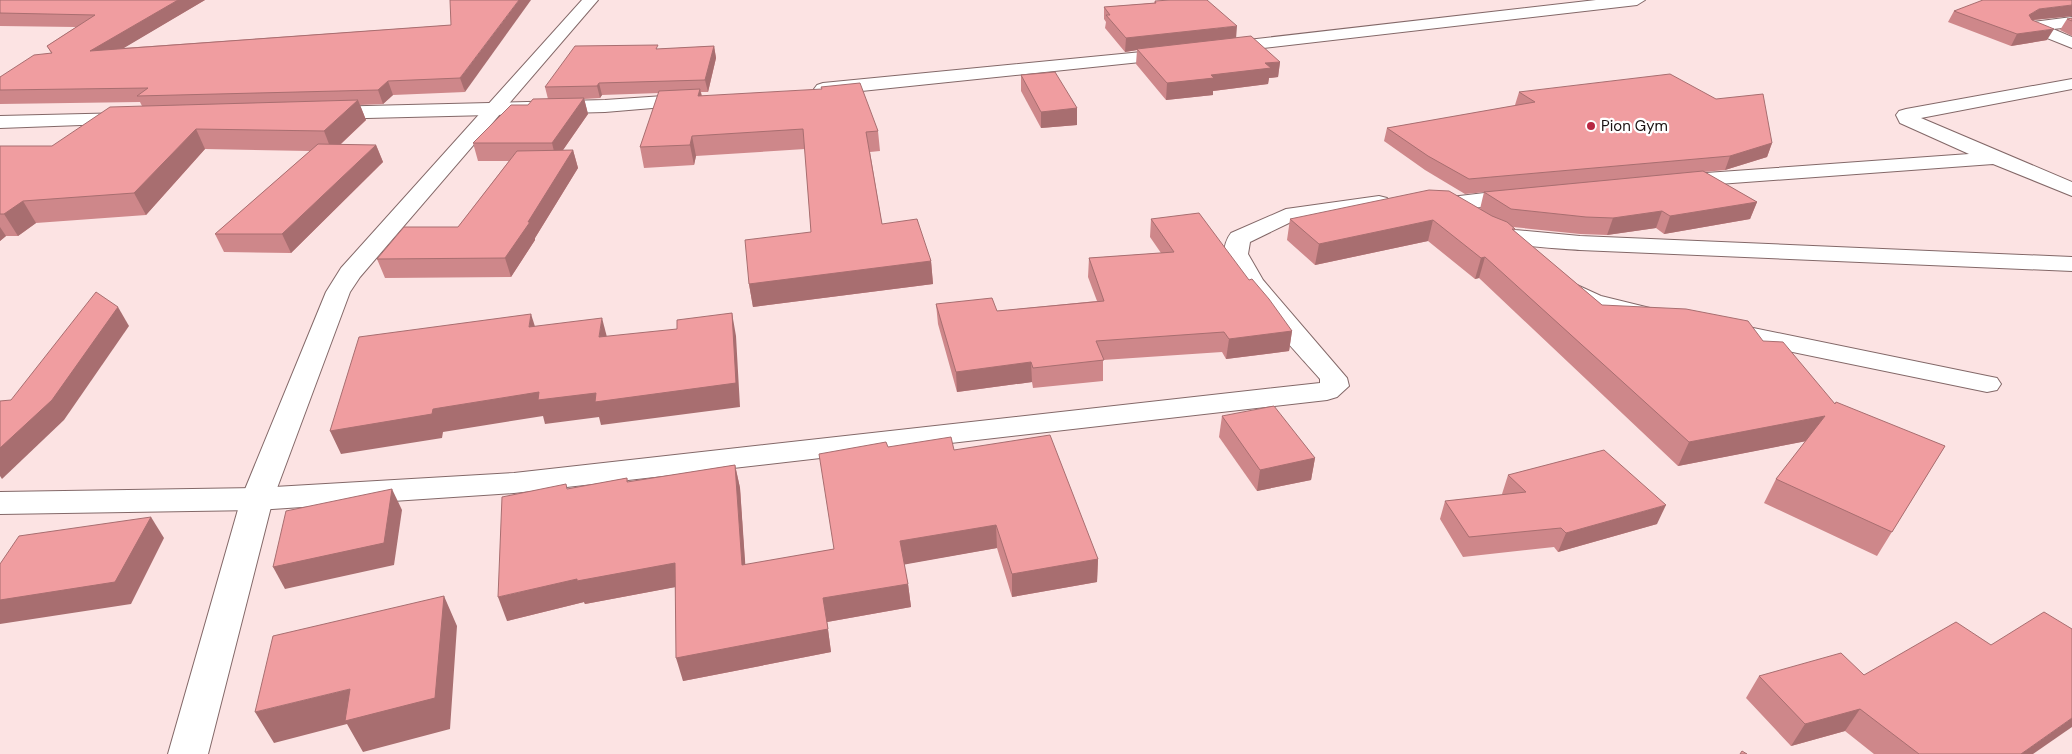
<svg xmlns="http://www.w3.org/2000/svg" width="2072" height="754" font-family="'DM Sans',sans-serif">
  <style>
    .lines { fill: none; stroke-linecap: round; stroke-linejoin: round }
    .minor-casing { stroke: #836868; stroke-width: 2 }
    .tertiary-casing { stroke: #836868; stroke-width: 2 }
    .minor { fill: #fff; fill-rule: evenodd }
    .tertiary { fill: #fff; fill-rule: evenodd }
    .wall { fill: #ce878a }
    .shaded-wall { fill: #a86e70 }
    .building { fill: #f09da0; stroke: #a86e70 }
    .poi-dot { fill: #b82742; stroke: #fff; stroke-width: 2 }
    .labels { text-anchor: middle; stroke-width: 4.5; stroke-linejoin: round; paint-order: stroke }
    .far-poi-label { font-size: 15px; fill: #1b1111; stroke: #fff; text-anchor: start }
  </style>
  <rect width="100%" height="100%" fill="#fce3e3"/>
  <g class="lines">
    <g class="minor-casing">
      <g id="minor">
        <path d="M1596,0H1645L1637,5L1221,53L1215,52L1212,48L1215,44L1221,43Z"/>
        <path d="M2072,17V27L2053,29L2072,37V48L2027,30L2025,27L2033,22Z"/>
        <path d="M1173,49L1179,50L1182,54L1179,58L823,95L817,93L814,89L817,85L823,83Z"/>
        <path d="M2072,79V89L1921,118L2072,182V196L1993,164L1678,187L1670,186L1667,181L1670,176L1678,175L1969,154L1900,123L1896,115L1899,111L1906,109Z"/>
        <path d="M693,94L700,96L702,100L700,104L605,112L326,119L319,117L316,113L319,109L326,107L605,100Z"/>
        <path d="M128,113L135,115L138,119L135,123L0,128V116Z"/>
        <path d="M1518,189L1526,191L1529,196L1526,201L1451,211L1423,206L1420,201L1423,196L1431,194L1451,197Z"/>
        <path d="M1379,196L1387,198L1390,203L1387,208L1291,222L1250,242L1248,254L1263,280L1347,378L1349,386L1337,397L1327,400L514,493L257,510L0,514V492L257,488L514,473L1320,383V379C1298,354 1231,283 1225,255C1223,248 1227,238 1231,233L1286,209Z"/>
        <path d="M1486,220L1515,230L1580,236L2072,257V271L1580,250C1556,248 1489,247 1475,227L1478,222Z"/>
        <path d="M1566,280L1601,296L1654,309L1658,314L1654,319L1645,322C1620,315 1569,309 1554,287L1557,282Z"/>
        <path d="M1724,322L1987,376L1997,378L2001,384L1997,390L1987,392L1715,336L1711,330L1715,324Z"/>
      </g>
    </g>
    <g class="tertiary-casing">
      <path id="tertiary" d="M582,0H598L360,277L350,292L273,499L208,754H168L241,499L326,292L341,268Z"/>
    </g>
    <use href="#minor" class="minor"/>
    <use href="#tertiary" class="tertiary"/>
  </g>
  <g class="wall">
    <path d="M0,0H205L123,48L451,25L465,92L393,95L383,104L360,105L366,120L340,145H376L383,162L291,253L224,252L215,234L310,151L205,149L146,215L36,223L18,236H6L0,241V146H52L142,106L140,102L0,104V77L51,53L47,46L76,27L0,26Z"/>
    <path d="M1155,1L1236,38L1280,62L1278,77L1269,78L1268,84L1213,91V95L1166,100L1136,64L1137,50L1125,52L1105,28L1106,22L1104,19V7L1154,3Z"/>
    <path d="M1954,11L2072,16L2033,20L2047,40L2011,46L1948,22Z"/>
    <path d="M2072,18V36L2060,30L2067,19Z"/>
    <path d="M714,46L716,58L708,92H701L702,96L878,131L880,151L870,152L882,224L931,261L933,284L753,307L749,284L811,232L805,149L696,156L694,165L644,168L640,147L659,93L602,95L600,98L584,99L588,114L563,150H573L578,168L535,238V240L511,277L385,278L377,259L458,227L509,161H478L473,143L528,105L548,99L545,87L659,49Z"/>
    <path d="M1021,75L1077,108V125L1041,128L1021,91Z"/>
    <path d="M1519,92L1772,143L1767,157L1725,170L1704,172L1757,202L1750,219L1664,234L1656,228L1607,235L1580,234L1513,227L1515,229L1514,231L1602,305L1763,341L1835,404L1945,446L1877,556L1764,503L1776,479L1806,441L1678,466L1479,278L1475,279L1428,241L1315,265L1287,240L1290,219L1480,209L1484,192L1623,179L1465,194L1425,170L1384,141L1387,128L1517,106L1515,105Z"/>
    <path d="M1151,219L1249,280L1292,331L1289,351L1226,359L1222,352L1103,360V381L1033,388L1032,382L957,392L938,324L936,304L997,311L1097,301L1088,277L1089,258L1161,253L1150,237Z"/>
    <path d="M1222,416L1315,458L1311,480L1257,491L1219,437Z"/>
    <path d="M888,447L954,450L1098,559L1097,582L1012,597L997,548L904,564L908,584L911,607L827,622L831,652L683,681L675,587L585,604L584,602L507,621L568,489L627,478L628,482L735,465L740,488L745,565L834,549Z"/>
    <path d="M1508,475L1657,524L1558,552L1554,547L1463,557L1440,519L1445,501L1503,495L1502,494Z"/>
    <path d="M1864,675L2033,754H1874L1845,731L1791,746L1746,698L1759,676Z"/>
  </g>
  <g class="shaded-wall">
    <path d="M178,0H205L97,64L90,51Z"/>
    <path d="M519,0H531L465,92L460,78Z"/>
    <path d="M2072,5V16L2033,20L2023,27L2029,15L2039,9Z"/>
    <path d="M1237,26L1236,39L1137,49V50L1125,52L1126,38Z"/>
    <path d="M2054,29L2047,40L2011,46L2017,34Z"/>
    <path d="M714,46L716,58L708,92L705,80Z"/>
    <path d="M1280,62L1278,77L1269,78L1268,84L1213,91V95L1166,100L1167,83L1265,63Z"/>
    <path d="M388,81L393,95L383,104L378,90Z"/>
    <path d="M599,83L602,95L600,98L597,86Z"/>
    <path d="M700,89L704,108L698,96Z"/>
    <path d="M584,98L588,114L556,160L552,143Z"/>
    <path d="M358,100L366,120L332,152L324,131Z"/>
    <path d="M1077,108V125L1041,128V112Z"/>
    <path d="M196,129L205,149L146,215L134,193Z"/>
    <path d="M692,136L696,156L694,165L690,145Z"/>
    <path d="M1772,143L1767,157L1725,170L1730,156Z"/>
    <path d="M376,145L383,162L291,253L282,234Z"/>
    <path d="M573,150L578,168L535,238V240L511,277L505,258Z"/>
    <path d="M23,201L36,223L18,236L4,214Z"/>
    <path d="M1757,202L1750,219L1664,234L1670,216Z"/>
    <path d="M1662,211L1656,228L1607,235L1613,218Z"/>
    <path d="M1433,220L1428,241L1315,265L1319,244Z"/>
    <path d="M0,227L6,236L0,241Z"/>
    <path d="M1485,257L1479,278L1475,279L1481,258Z"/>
    <path d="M931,261L933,284L753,307L749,284Z"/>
    <path d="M118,307L129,326L64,420L2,479L0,476V448Z"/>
    <path d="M732,313L736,336L740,407L601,425L599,417L545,424L543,416L443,432L442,438L341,454L330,431L433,409Z"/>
    <path d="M531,314L538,336L529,327Z"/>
    <path d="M602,318L608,341L599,337Z"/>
    <path d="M1292,331L1289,351L1226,359L1229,339Z"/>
    <path d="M1031,362L1032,382L957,392L956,372Z"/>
    <path d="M1825,416L1812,440L1678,466L1689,442Z"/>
    <path d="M1315,458L1311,480L1257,491L1260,470Z"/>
    <path d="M735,465L740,488L747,589L742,565Z"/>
    <path d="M392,489L402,510L394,565L285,589L273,567Z"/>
    <path d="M1666,505L1657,524L1558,552L1566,533Z"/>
    <path d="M151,517L164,538L131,604L0,624V600Z"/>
    <path d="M996,525L997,548L902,565L900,541Z"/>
    <path d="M1098,559L1097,582L1012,597V574Z"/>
    <path d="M675,563L681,586L585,604L584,602L507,621L498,597L577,579Z"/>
    <path d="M908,584L911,607L827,622L831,652L683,681L676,658L823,598Z"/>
    <path d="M444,596L457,626L450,729L363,752L347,724L274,743L255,712L350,689Z"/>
    <path d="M1860,709L1845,731L1791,746L1805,724Z"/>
    <path d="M2072,718V727L2033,754H2021Z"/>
  </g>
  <g class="building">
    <path d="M0,0H178L90,51L451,25L450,0H519L460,78L388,81L378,90L137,96L148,88L0,90V77L34,55L52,53L47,46L95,15L0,13Z"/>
    <path d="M1170,0H1207L1237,26L1126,38L1106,15H1110L1104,7L1156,3L1155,1Z"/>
    <path d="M1983,0H2072V5L2039,9L2029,15L2032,20L2054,29L2017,34L1954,11Z"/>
    <path d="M2072,18V21L2067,19Z"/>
    <path d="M1251,36L1280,62L1265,63L1271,68L1211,75L1214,78L1167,83L1137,49Z"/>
    <path d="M658,45L656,49L714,46L705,80L599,83L597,86L545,87L575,46Z"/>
    <path d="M1055,72L1077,108L1041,112L1021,75Z"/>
    <path d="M1670,74L1716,99L1763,94L1772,143L1730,156L1469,179L1428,156L1387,128L1535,102L1519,92Z"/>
    <path d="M860,83L878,131L866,132L882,224L917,219L931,261L749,284L745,240L811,232L803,129L692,136L690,145L640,147L659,91L700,89L698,96L822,89L821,87Z"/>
    <path d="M584,98L552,143H473L511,105H528L533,99Z"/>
    <path d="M358,100L324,131L196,129L134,193L23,201L4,214H0V146H52L110,107Z"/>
    <path d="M318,144L376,145L282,234H215Z"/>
    <path d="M573,150L528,222H530L505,258L377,259L404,227H458L517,151Z"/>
    <path d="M1703,171L1757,202L1670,216L1662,211L1613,218L1586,217L1511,209L1484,192Z"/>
    <path d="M1429,190L1449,191L1492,216L1507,222L1515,229H1512L1602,305L1686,309L1748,321L1763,341L1783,342L1835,404L1836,402L1945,446L1892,532L1776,479L1825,416L1689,442L1485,257L1481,258L1433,220L1319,244L1290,219Z"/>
    <path d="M1199,213L1249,280L1252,279L1269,299L1292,331L1229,339L1224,332L1096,341L1104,360L1033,368L1031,362L956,372L936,304L992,298L997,311L1104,301L1089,258L1174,252L1151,219Z"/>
    <path d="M96,292L118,307L52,400L0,448V401L11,400Z"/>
    <path d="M732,313L736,383L595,402L596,393L538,400L539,392L433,409L432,414L330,431L359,337L531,314L529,327L602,318L599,337L677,329V320Z"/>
    <path d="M1274,406L1315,458L1260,470L1222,416Z"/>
    <path d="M1050,435L1098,559L1012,574L996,525L900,541L908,584L823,598L828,629L676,658L675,563L577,581V579L498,597L502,497L566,484L567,489L627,478V482L735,465L742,565L834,549L819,454L886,442L888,447L951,437L954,450Z"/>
    <path d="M1604,450L1666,505L1566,533L1561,528L1469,537L1445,501L1526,492L1508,475Z"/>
    <path d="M392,489L384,543L273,567L286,511Z"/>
    <path d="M151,517L115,582L0,600V564L19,536Z"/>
    <path d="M444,596L435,698L345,721L350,689L255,712L273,636Z"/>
    <path d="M2044,612L2072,629V718L2021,754H1919L1860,709L1805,724L1759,676L1841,653L1864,675L1956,622L1991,645Z"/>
    <path d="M1742,751L1747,754H1740Z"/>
  </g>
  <circle class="poi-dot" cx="1591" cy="126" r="5"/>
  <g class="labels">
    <g class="far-poi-label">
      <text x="1601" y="131">Pion Gym</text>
    </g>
  </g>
</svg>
